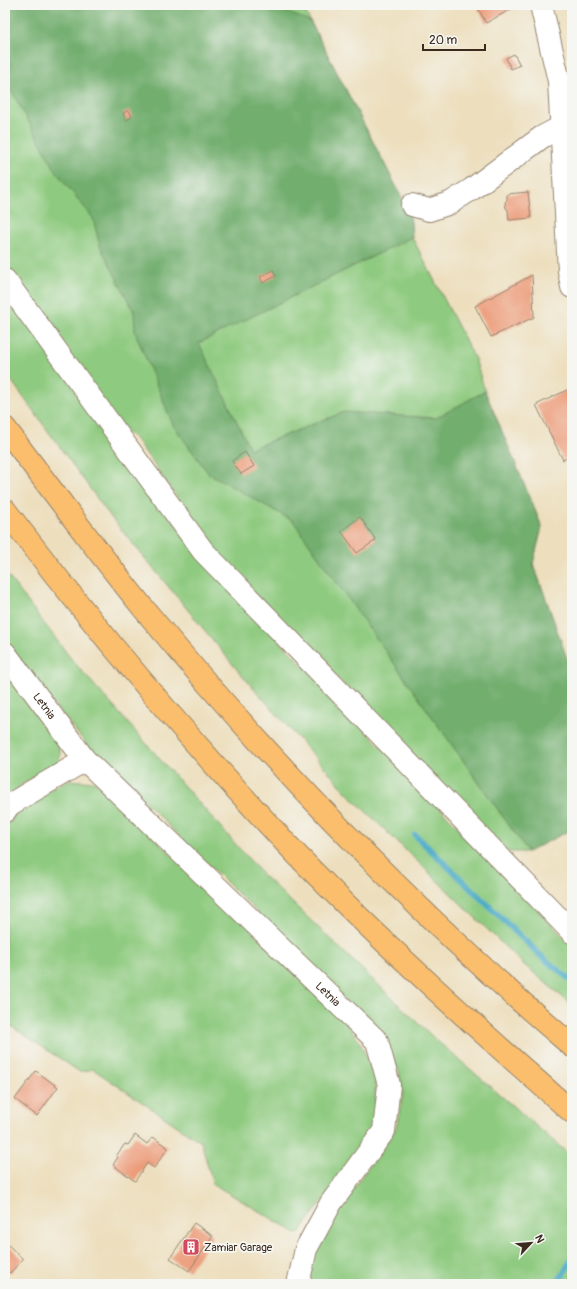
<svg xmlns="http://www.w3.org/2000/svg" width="577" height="1289" font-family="Pangolin,sans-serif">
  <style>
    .green { fill: #8eca7f; stroke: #647a4e }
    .forest { fill: #72ae6e; stroke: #566c46 }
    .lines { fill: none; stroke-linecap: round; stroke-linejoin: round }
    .stream { stroke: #47a9c6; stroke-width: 6 }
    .building { fill: #ec9a77 }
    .minor-casing { stroke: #94846e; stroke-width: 24 }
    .highway-casing { stroke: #94846e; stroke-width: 24 }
    .minor { stroke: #fff; stroke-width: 22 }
    .highway { stroke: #fabe6d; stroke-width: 22 }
    .labels { text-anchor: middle; stroke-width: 3.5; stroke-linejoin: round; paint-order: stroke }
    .street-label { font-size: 11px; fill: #3b2a1e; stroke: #f6f6f2 }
    .poi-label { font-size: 11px; fill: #3b2a1e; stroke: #f6f6f2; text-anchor: start }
  </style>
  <rect width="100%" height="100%" fill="#f6f6f2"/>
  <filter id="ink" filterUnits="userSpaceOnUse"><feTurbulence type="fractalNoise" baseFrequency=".025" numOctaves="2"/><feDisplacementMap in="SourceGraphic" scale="8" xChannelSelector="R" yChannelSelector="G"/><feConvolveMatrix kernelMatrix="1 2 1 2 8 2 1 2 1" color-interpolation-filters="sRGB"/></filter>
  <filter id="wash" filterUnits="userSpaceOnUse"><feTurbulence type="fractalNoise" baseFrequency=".012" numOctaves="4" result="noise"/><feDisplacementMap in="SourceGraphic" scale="16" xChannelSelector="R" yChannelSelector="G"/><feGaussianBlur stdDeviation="0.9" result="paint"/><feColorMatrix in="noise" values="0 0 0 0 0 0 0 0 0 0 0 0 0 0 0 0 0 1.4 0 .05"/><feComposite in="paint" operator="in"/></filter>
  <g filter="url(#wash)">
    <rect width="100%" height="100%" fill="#eddfbe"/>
    <g class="green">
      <path d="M5,5H303L304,9L410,213L412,237L475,359L485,391L542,527L533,563L555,624L525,847L528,852H508L197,535L182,504L135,438L121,429L5,270Z"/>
      <path d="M5,289L200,558L572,946V1005L522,963L349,795L240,673L110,516L5,372Z"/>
      <path d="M5,572L72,660L263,875L434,1038L572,1157V1284H309L311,1258L323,1232L396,1128L403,1094L399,1071L383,1042L325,979L88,746L36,683L5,639Z"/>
      <path d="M5,662L55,732L61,755L56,766L22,784L5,803Z"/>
      <path d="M68,780L95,782L340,1015L359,1041L375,1076L376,1114L369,1139L298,1234L213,1184L201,1142L93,1069L80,1072L5,1022V830L22,804Z"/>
    </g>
    <path class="forest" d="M5,5H267L310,21L410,213L412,237L199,343L250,449L344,412L436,418L485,391L542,527L533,563L572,672V829L528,852L293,521L208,473L173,425L135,332L134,312L100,246L93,218L57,173L12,92L5,86Z"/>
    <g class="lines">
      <g class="stream">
        <path d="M415,835L543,958L572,981"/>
        <path d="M557,1284L572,1259"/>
      </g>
    </g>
    <g id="blocks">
      <g class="building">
        <path d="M476,5H512L513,8L486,23Z"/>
        <path d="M514,54L520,65L511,69L506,58Z"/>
        <path d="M129,110L132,117L126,120L123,113Z"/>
        <path d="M528,192L531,218L509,220L508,210L506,208L505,202L507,200V194Z"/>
        <path d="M273,270L276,276L263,283L260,277Z"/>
        <path d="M532,275L534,317L491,337L475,306Z"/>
        <path d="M569,389L572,395V410L570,411L572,416V455L563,460L536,405Z"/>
        <path d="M245,452L254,466L241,474L232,461Z"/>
        <path d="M360,517L376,540L357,553L341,531Z"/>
        <path d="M36,1071L58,1087L37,1116L15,1099Z"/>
        <path d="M135,1135L147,1144L153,1137L168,1148L154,1168L147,1163L135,1181L113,1165L118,1157L116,1156L125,1144L128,1145Z"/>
        <path d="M194,1223L213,1236L189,1271L170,1258Z"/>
        <path d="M5,1242L23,1259L10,1273L5,1268Z"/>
      </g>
    </g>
  </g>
  <g filter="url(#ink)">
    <use href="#blocks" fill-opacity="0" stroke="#94846e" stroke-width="1"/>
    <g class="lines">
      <g class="minor-casing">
        <g id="minor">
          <path d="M541,5L559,81L569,271L572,287"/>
          <path d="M412,205L429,210L450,203L472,189L542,137L561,127"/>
          <path d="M5,280L203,551L572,932"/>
          <path id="s1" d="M5,653L85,760L377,1041L389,1085L384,1131L331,1203L306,1249L298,1284"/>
          <path d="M5,811L9,805L85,760"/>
        </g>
      </g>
      <g class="highway-casing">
        <g id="highway">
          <path d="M5,428C51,489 96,550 144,609C274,766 417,914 572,1046"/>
          <path d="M5,510C96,630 194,746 298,856C385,946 478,1029 572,1112"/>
        </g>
      </g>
      <use href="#minor" class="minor"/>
      <use href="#highway" class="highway"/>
    </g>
  </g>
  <defs>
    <g id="building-square" transform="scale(0.9)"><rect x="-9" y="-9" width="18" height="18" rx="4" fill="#d1495b" stroke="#f6f6f2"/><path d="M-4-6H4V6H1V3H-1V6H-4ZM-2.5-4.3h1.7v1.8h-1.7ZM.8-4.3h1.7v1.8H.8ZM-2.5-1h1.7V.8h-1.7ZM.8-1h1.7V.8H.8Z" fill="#fff"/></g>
  </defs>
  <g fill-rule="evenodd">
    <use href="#building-square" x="191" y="1247"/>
  </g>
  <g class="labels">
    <g class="street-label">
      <text dy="4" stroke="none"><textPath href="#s1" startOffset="66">Letnia</textPath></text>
      <text dy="4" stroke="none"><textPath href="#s1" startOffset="471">Letnia</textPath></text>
    </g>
    <g class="poi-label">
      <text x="204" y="1251">Zamiar Garage</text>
    </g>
  </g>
  <rect width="577" height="1289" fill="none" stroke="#f6f6f2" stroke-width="20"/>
  <g transform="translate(531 1243) rotate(64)" stroke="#f6f6f2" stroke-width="3" paint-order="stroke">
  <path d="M0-3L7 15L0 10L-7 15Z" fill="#3b2a1e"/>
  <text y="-6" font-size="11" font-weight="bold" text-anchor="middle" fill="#3b2a1e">N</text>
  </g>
  <path d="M423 44v6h62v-6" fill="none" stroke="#3b2a1e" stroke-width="2"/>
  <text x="429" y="44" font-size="12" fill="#3b2a1e" stroke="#f6f6f2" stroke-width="3" paint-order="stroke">20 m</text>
</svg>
